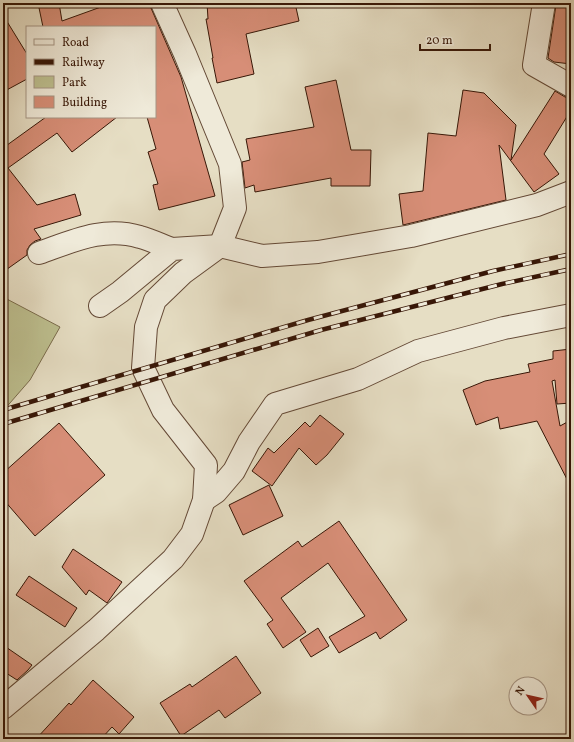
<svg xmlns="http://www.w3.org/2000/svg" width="574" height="742" font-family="Vollkorn,serif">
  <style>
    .green { fill: #bdbf8f; stroke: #7a6b4b }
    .building { fill: #d78e77; stroke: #381707 }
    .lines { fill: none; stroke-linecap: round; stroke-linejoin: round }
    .street-casing { stroke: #644936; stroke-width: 24 }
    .street { stroke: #efead9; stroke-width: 22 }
    .rail-casing { stroke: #381707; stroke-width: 4.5 }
    .rail { stroke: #efead9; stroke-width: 3; stroke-dasharray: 9; stroke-linecap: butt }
  </style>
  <rect width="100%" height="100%" fill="#e6dec4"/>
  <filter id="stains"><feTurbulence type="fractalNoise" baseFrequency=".005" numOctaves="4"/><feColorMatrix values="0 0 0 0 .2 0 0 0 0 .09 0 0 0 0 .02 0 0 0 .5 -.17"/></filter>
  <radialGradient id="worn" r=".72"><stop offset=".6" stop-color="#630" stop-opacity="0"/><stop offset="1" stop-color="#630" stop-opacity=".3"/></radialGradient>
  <path class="green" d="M3,297L60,327L30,380L3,411Z"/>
  <g class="building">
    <path d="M38,3H59L62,21L112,3H150L151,8L181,77L215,196L159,210L153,185L158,184L148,152L156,149L147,117H155V27H43Z"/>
    <path d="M207,3H295L299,21L246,34L254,74L217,83L212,58H213L206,19H208Z"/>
    <path d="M556,5L571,6V64L554,62L548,58Z"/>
    <path d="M3,15L27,54V79L3,92Z"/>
    <path d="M336,80L351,150H371L370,186H331V178L255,192L254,185L245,188L242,162L250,160L246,139L314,127L305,87Z"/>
    <path d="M463,90L484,93L516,125L511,160L555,91L565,97L571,98V110L544,154L559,174L534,192L499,145L506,200L403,225L399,194L423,191L428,133L456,136Z"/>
    <path d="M46,117H117L72,152L57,133L8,168L37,205L75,194L81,215L34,229L41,239L35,241L30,245L27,250V255L3,272V148Z"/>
    <path d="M571,349V403L557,404L555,380L552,381L560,426L571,420V487L537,421L500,429L498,417L476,425L463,390L485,381L530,372L528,364L553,359V351Z"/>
    <path d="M320,415L344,434L327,455L316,465L299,448L272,486L252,471L268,448L274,453L305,422L310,427Z"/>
    <path d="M59,423L105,475L35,536L3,499V473Z"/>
    <path d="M269,485L283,516L243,535L229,505Z"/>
    <path d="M339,521L407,620L380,639L376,632L339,653L329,637L365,616L328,563L281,598L306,632L283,648L267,624L273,620L244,581L298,541L302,547Z"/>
    <path d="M73,549L122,582L107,603L89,590L86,595L62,567Z"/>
    <path d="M29,576L77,608L65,627L16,595Z"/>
    <path d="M318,628L329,646L311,657L300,640Z"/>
    <path d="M3,645L32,665L28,670L17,680L3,671Z"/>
    <path d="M236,656L261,693L225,718L219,710L181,736L160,703L190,684L192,687Z"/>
    <path d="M93,680L134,717L119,734L112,727L101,739H36L69,703L71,705Z"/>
  </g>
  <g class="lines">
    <g class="street-casing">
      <g id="street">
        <path d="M544,3L534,65L571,86"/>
        <path d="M39,253C73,241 104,226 140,237C151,240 161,245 172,249"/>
        <path d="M100,306L120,292L172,249L220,246L262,256L318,252L411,236L537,205L571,192"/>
        <path d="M204,500L216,492L234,471L249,442L275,404L358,379L418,351L504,328L571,315"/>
        <path d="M3,708L96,630L173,559L192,534L204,500L206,465L163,410L143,368L146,327L155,300L183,273L220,246L235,208L230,164L185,54L162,3"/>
      </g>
    </g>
    <use href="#street" class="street"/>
    <g class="rail-casing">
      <g id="rail">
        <path d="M3,410L308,320L493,271L571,254"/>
        <path d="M3,424L321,330L502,284L571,269"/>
      </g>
    </g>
    <use href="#rail" class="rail"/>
  </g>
  <rect width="574" height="742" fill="none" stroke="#e6dec4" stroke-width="16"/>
  <rect x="4" y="4" width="566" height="734" fill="none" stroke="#381707" stroke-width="2"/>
  <rect x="8" y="8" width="558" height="726" fill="none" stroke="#381707"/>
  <rect x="26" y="26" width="130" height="92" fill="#efead9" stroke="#a69685"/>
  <rect x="34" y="39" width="20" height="6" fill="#efead9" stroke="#a69685"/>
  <text x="62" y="46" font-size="12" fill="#381707">Road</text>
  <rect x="34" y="59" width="20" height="6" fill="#381707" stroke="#a69685"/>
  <text x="62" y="66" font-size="12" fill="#381707">Railway</text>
  <rect x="34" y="76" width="20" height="12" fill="#bdbf8f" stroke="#a69685"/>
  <text x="62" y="86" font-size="12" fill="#381707">Park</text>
  <rect x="34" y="96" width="20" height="12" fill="#d78e77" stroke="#a69685"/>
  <text x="62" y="106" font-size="12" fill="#381707">Building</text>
  <g transform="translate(528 696) rotate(304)"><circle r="19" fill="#efead9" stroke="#a69685"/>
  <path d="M0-3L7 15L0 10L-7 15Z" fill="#8f2418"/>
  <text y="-6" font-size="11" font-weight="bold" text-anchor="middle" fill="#381707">N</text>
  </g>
  <path d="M420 44v6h70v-6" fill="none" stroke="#381707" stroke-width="2"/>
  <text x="426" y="44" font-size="12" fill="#381707" stroke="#efead9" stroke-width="3" paint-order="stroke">20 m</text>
  <rect width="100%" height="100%" filter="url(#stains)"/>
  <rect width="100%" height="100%" fill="url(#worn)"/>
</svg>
